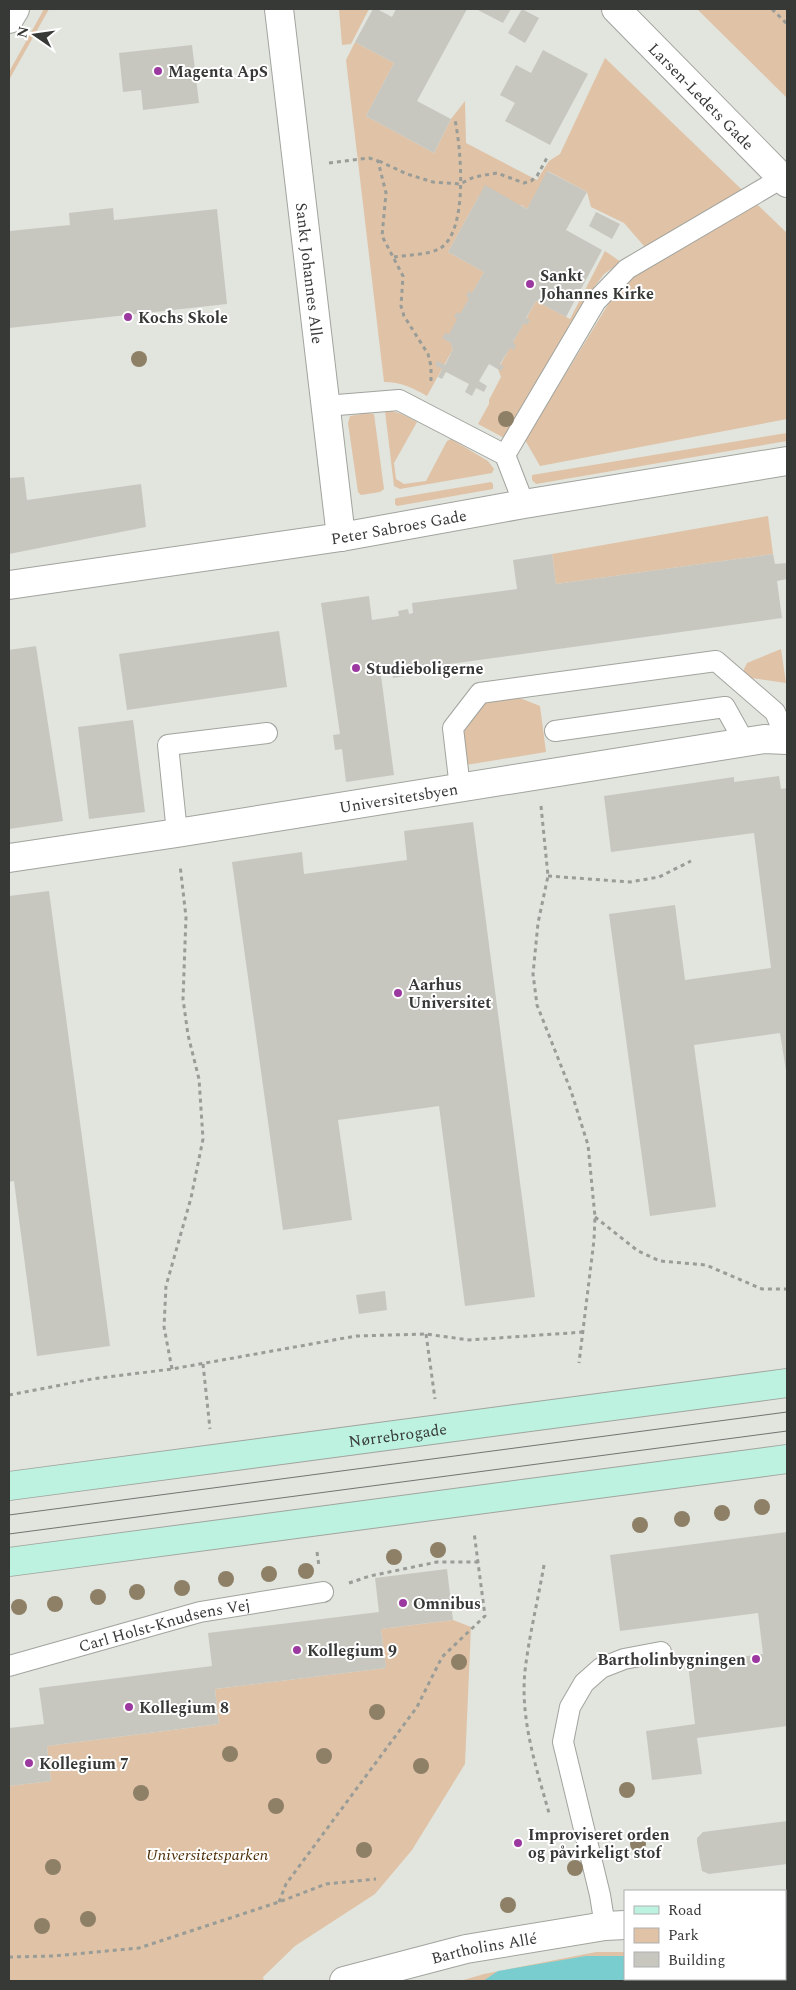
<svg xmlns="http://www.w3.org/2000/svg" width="796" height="1990" font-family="Spectral,serif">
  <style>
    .green { fill: #e0c2a6 }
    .water { fill: #79cdcf }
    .building { fill: #c8c7bf }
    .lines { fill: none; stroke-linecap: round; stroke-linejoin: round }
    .service-casing { stroke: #a1a49e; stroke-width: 22 }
    .minor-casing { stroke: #a1a49e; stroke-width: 30 }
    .tertiary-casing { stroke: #a1a49e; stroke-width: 30 }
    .secondary-casing { stroke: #a1a49e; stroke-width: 30 }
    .path { stroke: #999c97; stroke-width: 3; stroke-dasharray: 4 4; stroke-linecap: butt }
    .service { stroke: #fff; stroke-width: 20 }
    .minor { stroke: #fff; stroke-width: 28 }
    .tertiary { stroke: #fff; stroke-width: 28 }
    .secondary { stroke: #bdf2e1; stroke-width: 28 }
    .tram { stroke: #717470; stroke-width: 1 }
    .tree { fill: #8e7f67 }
    .poi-dot { fill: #9c39a0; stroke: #fff; stroke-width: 2 }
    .labels { text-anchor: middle; stroke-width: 4; stroke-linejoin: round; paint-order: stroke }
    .poi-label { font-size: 16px; font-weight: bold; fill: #373936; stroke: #fff; text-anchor: start }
    .street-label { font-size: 16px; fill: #373936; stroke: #fff }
    .park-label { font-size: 16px; font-style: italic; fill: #4a2b05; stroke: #fff }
  </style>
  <rect width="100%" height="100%" fill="#e1e5de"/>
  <g class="green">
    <path d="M44,9H49L9,80V72Z"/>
    <path d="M339,9H369L351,44L342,45Z"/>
    <path d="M697,9H787V98Z"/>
    <path d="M355,42L394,63L366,116L434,153L451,119L465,101L466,143L537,180L549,161L560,154L605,58L787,233V419L540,466L525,440L644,246L624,223L591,207L587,192L548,171L527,209L521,205L515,216L479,196L448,252L484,272L446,340L451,343V346L453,349L427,396C413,388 401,382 384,382L346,60Z"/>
    <path d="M605,251L621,262L604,274L595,286L508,440L478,424L489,404V400L501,377L498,369L536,301L570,319Z"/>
    <path d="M385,411C397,410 406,416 417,422L394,463L396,479L404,484L426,481L447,441L451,439L488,461L494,469L492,473L400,489L394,486Z"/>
    <path d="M367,413L374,414L384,489L380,492L361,495L358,492L348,423L350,416Z"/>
    <path d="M787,433V441L536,484L532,480V475Z"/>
    <path d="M491,482L493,484V489L397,506L395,504V499L397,498Z"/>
    <path d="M768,516L773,554L556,584L552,554Z"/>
    <path d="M781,649L786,683L751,678L744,673V669L747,663Z"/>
    <path d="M515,696L540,706L546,752L466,765L463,733L488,699Z"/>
    <path d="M453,1620L471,1627L465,1764L412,1850L375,1894L295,1946L263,1977L264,1981H9V1786L51,1781L47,1746L219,1724L215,1689L386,1668L381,1629Z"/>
    <path d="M596,1952H625V1979H785V1954H787V1981H460L484,1974Z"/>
  </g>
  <path class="water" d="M586,1956H625V1979H723L724,1981H483L498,1971Z"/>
  <g class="building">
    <path d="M373,9H377L392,17L396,9H467L417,101L451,119L434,153L366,116L394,63L355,42Z"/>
    <path d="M476,9H511L503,23Z"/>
    <path d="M522,9L539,18L525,43L508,33Z"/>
    <path d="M192,45L199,103L143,110L141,90L123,92L119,53Z"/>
    <path d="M543,50L588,74L550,145L505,121L515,103L500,95L516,65L531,73Z"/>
    <path d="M547,171L587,192L566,230L602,250L566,317L536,301L526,318L530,320L527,325L524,323L513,342L516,345L514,350L510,348L500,364L504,366L501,371L489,364L479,381L487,386L484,392L476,388L472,396L465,392L469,384L446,372L442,379L438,377L442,369L435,365L437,361L445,365L453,349L451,346V343L442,338L445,333L449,334L457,319L454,317L457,312L460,314L469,298L466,296L469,291L472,293L484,272L448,252L485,185L527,209Z"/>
    <path d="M113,208L114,220L217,209L227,304L9,328V231L70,225L69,213Z"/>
    <path d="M596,212L620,224L612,239L589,226Z"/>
    <path d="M24,477L27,500L141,484L146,527L9,554V478Z"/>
    <path d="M552,554L556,584L773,554L775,564L787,563V579L777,581L782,618L421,668L420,663L404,665L405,676L393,678L391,667L380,668L394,775L346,782L342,749L335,750L333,735L340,734L321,603L369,596L372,620L399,616L398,611L408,609L409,614L413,613L412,603L517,589L513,560Z"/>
    <path d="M279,631L287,687L127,710L119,654Z"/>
    <path d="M36,646L63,821L9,829V650Z"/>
    <path d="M133,720L145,812L89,819L78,727Z"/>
    <path d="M779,776L781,789L787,788V1077L780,1033L694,1045L716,1207L650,1216L609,914L675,905L685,980L771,968L754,833L611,852L604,796L734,777V782Z"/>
    <path d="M473,822L535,1297L465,1306L439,1106L338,1120L352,1220L283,1230L232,862L302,852L304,874L407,860L404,831Z"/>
    <path d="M49,891L110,1346L37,1356L14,1181L9,1182V896Z"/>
    <path d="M385,1291L387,1310L359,1314L356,1295Z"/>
    <path d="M787,1532V1726L697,1738L702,1774L652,1780L646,1731L695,1724L688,1664L763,1654L758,1613L620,1631L610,1555Z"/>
    <path d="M447,1569L453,1620L381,1629L386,1668L215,1689L219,1724L47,1746L51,1781L9,1786V1728L44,1724L39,1688L212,1666L208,1633L379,1612L375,1578Z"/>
    <path d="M787,1821V1864L709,1874L702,1871L697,1842V1838L703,1832Z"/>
  </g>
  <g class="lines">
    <g class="service-casing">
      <g id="service">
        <path d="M325,406L399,400L505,455L524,504"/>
        <path d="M505,455L596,301L627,269L782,178"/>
        <path d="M555,731L725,707L745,743"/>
        <path d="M460,788L453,728L480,693L716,661L775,712L787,740"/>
        <path d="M177,833L168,745L267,733"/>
        <path id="s1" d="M9,1666L200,1612L323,1592"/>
        <path d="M605,1926L600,1895L563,1742L570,1707L584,1683L601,1668L624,1659L661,1652"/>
      </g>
    </g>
    <g class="minor-casing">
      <g id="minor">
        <path id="s2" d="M279,9L341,537"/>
        <path id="s3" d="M616,9L787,183"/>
        <path id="s4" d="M9,585L341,537L524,504L787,461"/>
        <path id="s5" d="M9,858L177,833L764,739L787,740"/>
        <path d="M785,1926L787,1925"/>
        <path id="s6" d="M344,1981L466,1949L605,1926L625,1925"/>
      </g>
    </g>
    <g class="tertiary-casing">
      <path id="tertiary" d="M9,19L15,9"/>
    </g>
    <g class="secondary-casing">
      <g id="secondary">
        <path id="s7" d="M9,1486L787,1383"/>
        <path d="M9,1562L787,1459"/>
      </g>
    </g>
    <g class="path">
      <path d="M772,9L787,24"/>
      <path d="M379,161L407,174L433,182L460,184L474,177L497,173L524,183L531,181L537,176L548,156"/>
      <path d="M329,163L369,158L378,161L386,193L382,236L403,276L401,306L404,316L428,354L431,366V385"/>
      <path d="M394,257C407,255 427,255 439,249C469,233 461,148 455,120"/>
      <path d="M541,806L548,876L538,923L533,974L537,1005L571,1091L588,1145L595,1217L594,1240L579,1363"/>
      <path d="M548,876L630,882L659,877L691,861"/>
      <path d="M595,1217L638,1251L660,1261L706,1265L762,1289H787"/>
      <path d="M426,1334L435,1399"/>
      <path d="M203,1364L210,1429"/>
      <path d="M172,1369L164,1327L166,1286L191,1198L203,1139L199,1079L188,1035L183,999L186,917L180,865"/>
      <path d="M9,1395L92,1379L172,1369L356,1336L426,1334L469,1340L584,1332"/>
      <path d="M317,1552L319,1566"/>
      <path d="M544,1565C538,1600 529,1636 525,1671C520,1719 536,1767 549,1813"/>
      <path d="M349,1583L370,1576L437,1562H478"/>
      <path d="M279,1902L286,1884L417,1707L442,1657L485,1616L474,1532"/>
      <path d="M9,1957L53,1956L139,1948L279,1902L326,1884L376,1879"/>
      <path d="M738,1979V1981"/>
      <path d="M761,1981L762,1979"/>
    </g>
    <use href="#service" class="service"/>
    <use href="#minor" class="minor"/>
    <use href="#tertiary" class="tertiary"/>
    <use href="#secondary" class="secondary"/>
    <g class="tram">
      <path d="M9,1515L787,1412"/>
      <path d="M9,1534L787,1431"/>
    </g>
  </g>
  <g class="tree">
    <circle cx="139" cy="359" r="8"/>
    <circle cx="506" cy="419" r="8"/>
    <circle cx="762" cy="1507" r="8"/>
    <circle cx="722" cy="1513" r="8"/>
    <circle cx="682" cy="1519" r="8"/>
    <circle cx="640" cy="1525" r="8"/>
    <circle cx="438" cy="1550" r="8"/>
    <circle cx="394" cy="1557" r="8"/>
    <circle cx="306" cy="1571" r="8"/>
    <circle cx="269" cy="1574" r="8"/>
    <circle cx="226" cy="1579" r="8"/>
    <circle cx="182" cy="1588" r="8"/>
    <circle cx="137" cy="1592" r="8"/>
    <circle cx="98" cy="1597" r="8"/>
    <circle cx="55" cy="1604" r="8"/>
    <circle cx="19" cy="1607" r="8"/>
    <circle cx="459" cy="1662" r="8"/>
    <circle cx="377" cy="1712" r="8"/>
    <circle cx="230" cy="1754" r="8"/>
    <circle cx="324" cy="1756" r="8"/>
    <circle cx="421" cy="1766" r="8"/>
    <circle cx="627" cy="1790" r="8"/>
    <circle cx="141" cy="1793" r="8"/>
    <circle cx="276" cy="1806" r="8"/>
    <circle cx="638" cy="1844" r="8"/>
    <circle cx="364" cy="1850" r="8"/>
    <circle cx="53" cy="1867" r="8"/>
    <circle cx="575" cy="1868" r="8"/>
    <circle cx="508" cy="1905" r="8"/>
    <circle cx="88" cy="1919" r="8"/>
    <circle cx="42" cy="1926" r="8"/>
  </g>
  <g class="poi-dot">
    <circle cx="158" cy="71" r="5"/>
    <circle cx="530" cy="284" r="5"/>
    <circle cx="128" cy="317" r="5"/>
    <circle cx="356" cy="668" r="5"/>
    <circle cx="398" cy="993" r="5"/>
    <circle cx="403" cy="1603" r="5"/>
    <circle cx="297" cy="1650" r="5"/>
    <circle cx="756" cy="1659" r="5"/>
    <circle cx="129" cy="1707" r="5"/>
    <circle cx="29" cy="1763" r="5"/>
    <circle cx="518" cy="1843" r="5"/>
  </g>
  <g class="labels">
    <g class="poi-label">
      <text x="168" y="77">Magenta ApS</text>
      <text x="540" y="281">Sankt<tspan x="540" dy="18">Johannes Kirke</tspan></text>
      <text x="138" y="323">Kochs Skole</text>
      <text x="366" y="674">Studieboligerne</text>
      <text x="408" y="990">Aarhus<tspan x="408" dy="18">Universitet</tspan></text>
      <text x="413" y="1609">Omnibus</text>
      <text x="307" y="1656">Kollegium 9</text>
      <text x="746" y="1665" text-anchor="end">Bartholinbygningen</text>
      <text x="139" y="1713">Kollegium 8</text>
      <text x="39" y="1769">Kollegium 7</text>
      <text x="528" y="1840">Improviseret orden<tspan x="528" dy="18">og påvirkeligt stof</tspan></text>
    </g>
    <g class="street-label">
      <text dy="6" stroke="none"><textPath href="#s3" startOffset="122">Larsen-Ledets Gade</textPath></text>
      <text dy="6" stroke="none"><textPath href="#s2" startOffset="266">Sankt Johannes Alle</textPath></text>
      <text dy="6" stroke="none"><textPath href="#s4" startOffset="394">Peter Sabroes Gade</textPath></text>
      <text dy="6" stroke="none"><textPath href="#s5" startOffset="394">Universitetsbyen</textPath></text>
      <text dy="6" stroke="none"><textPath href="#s7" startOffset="392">Nørrebrogade</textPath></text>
      <text dy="6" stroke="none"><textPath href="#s1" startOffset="161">Carl Holst-Knudsens Vej</textPath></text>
      <text dy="6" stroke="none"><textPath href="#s6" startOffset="144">Bartholins Allé</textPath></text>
    </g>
    <g class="park-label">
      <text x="207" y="1860">Universitetsparken</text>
    </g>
  </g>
  <rect width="796" height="1990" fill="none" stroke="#373936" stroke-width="20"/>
  <rect x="624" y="1890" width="162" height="90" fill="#ffffff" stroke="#afb0af"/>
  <rect x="634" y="1906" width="25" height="8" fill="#bdf2e1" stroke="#afb0af"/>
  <text x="668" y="1915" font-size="15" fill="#373936">Road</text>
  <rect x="634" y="1928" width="25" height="15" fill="#e0c2a6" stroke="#afb0af"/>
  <text x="668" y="1940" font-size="15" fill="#373936">Park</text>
  <rect x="634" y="1952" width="25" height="15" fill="#c8c7bf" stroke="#afb0af"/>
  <text x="668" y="1965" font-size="15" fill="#373936">Building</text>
  <g transform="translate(35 35) rotate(283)" stroke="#ffffff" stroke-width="4" paint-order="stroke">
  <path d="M0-4L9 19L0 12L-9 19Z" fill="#373936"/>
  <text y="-8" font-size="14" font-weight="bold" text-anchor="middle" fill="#373936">N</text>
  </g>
</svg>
